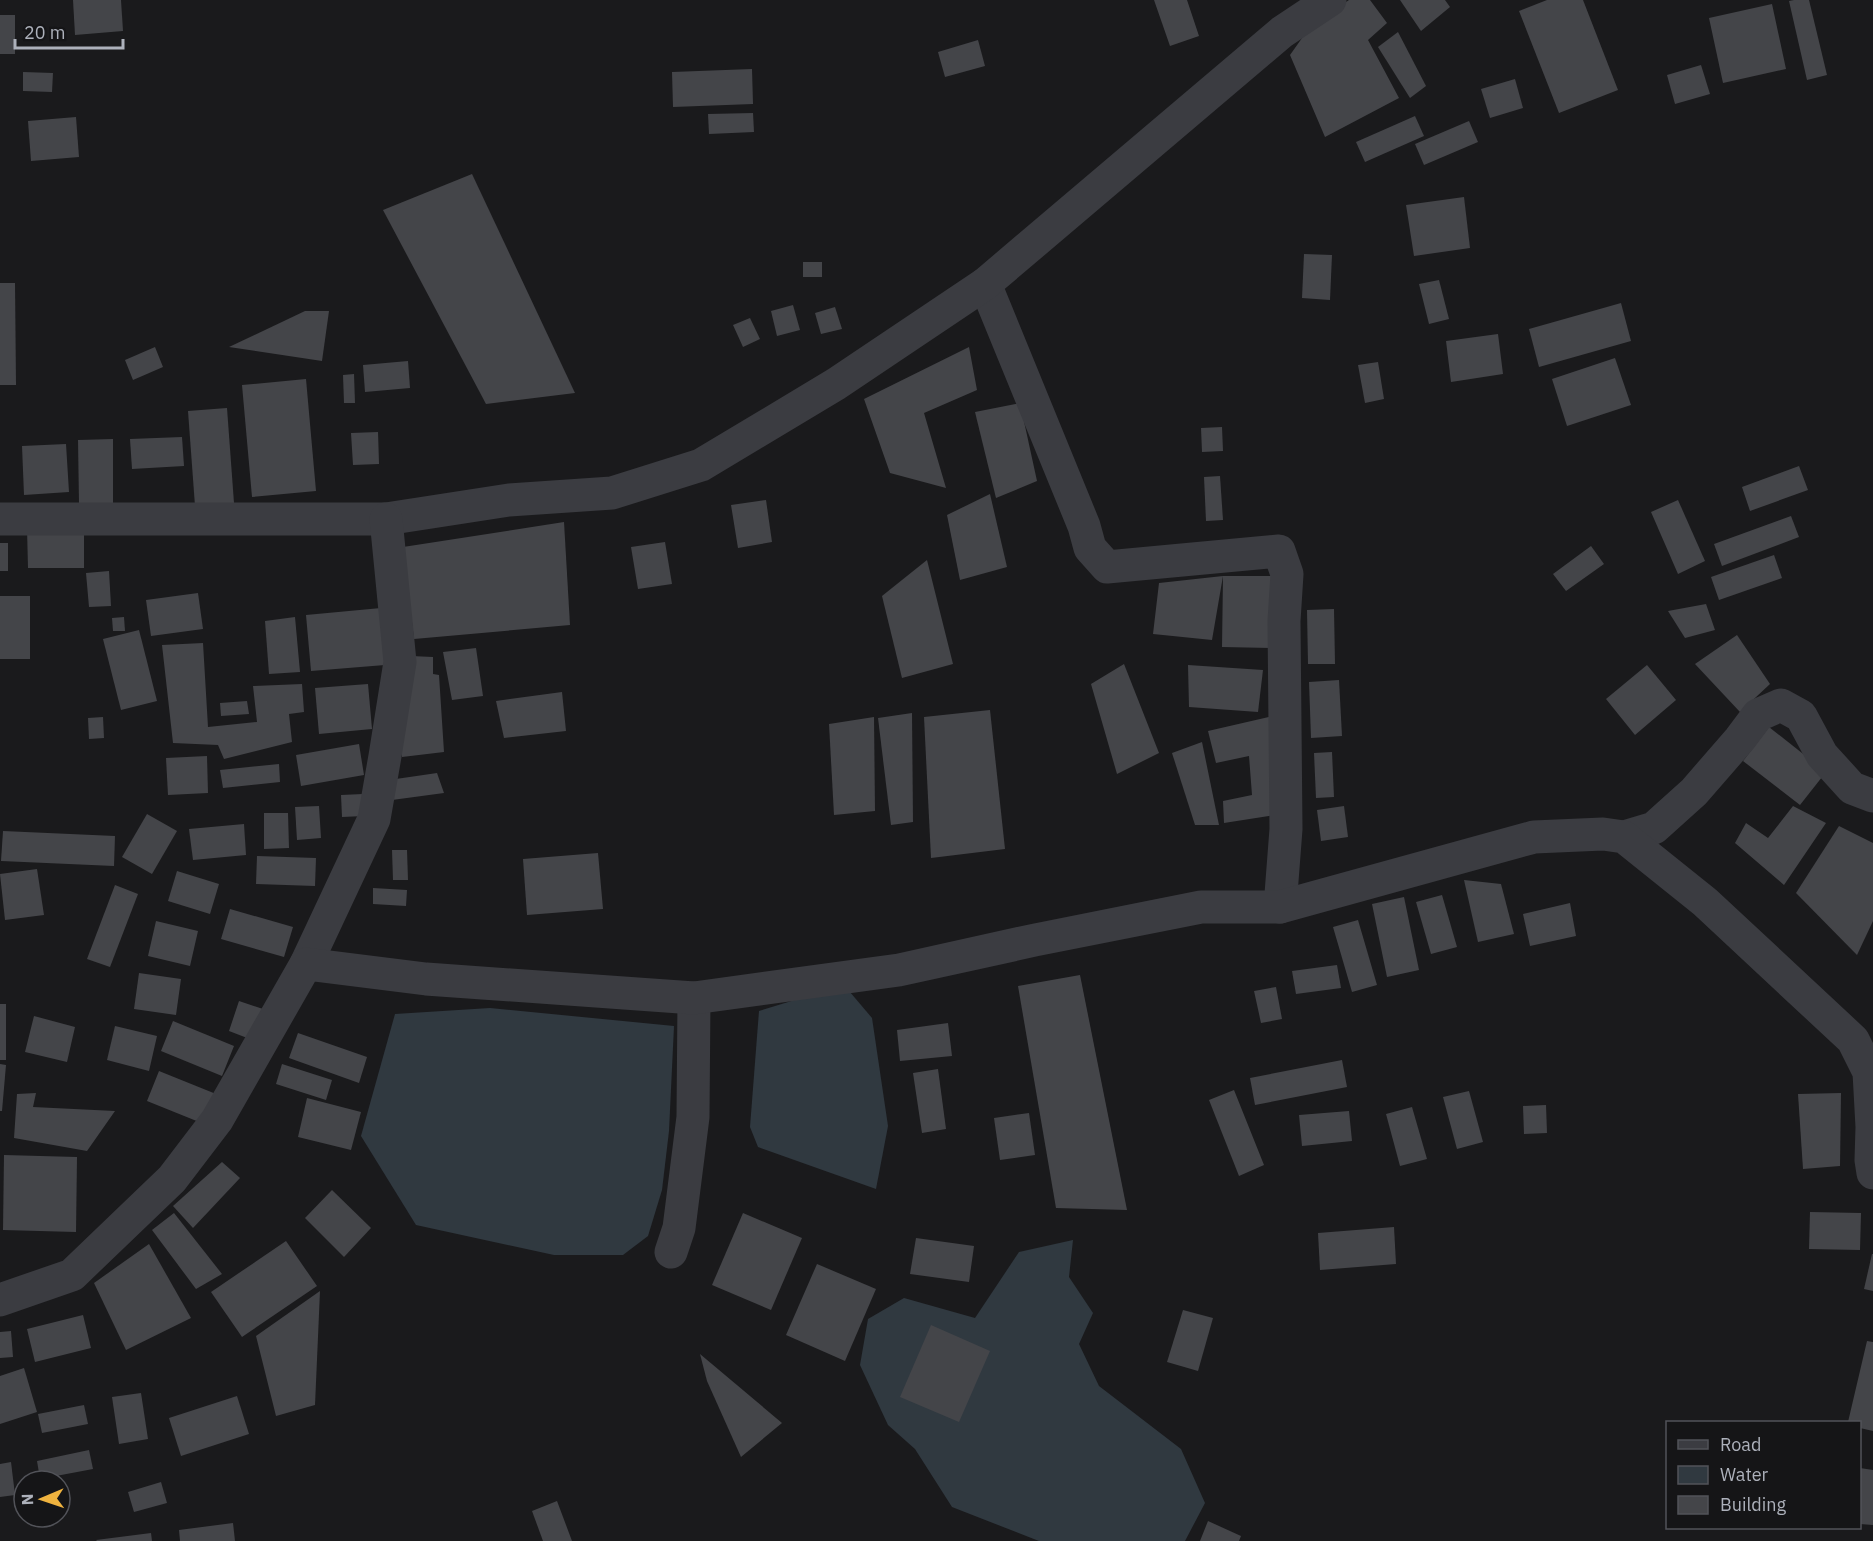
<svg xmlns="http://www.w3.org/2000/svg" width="1873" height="1541" font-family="'IBM Plex Sans',sans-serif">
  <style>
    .water { fill: #303940 }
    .building { fill: #444549 }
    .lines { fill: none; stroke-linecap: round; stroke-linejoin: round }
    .minor { stroke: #3b3c41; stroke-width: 33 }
  </style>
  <rect width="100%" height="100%" fill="#1a1a1c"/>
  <g class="water">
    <path d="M844,985L872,1018L888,1126L876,1189L758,1147L750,1127L759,1011Z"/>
    <path d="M490,1008L674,1026L669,1131L662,1190L648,1236L623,1255H554L416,1225L361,1136L395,1014Z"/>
    <path d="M1073,1240L1069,1277L1093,1313L1079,1344L1099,1386L1181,1449L1205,1503L1185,1541H1039L952,1507L915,1449L888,1425L860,1365L868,1319L904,1298L975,1318L1019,1252Z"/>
  </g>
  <g class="building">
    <path d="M73,0H121L123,31L75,35Z"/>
    <path d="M1154,0H1187L1199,36L1170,46Z"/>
    <path d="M1349,0H1370L1387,23L1368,40L1399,98L1325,137L1290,55L1312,24Z"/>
    <path d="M1400,0H1445L1450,7L1421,31Z"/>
    <path d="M1547,0H1583L1618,90L1559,113L1519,11Z"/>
    <path d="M1794,0H1809L1827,75L1807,80L1789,1Z"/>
    <path d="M1772,4L1786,69L1723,83L1709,18Z"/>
    <rect x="0" y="15" width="15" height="39"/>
    <path d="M1398,32L1426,86L1410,98L1378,47Z"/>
    <path d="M978,40L985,66L945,77L938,52Z"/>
    <path d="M1701,65L1710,94L1675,104L1667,75Z"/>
    <path d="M752,69L753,104L673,107L672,72Z"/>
    <path d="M23,72L53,73L52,92L23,91Z"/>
    <path d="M1515,79L1523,108L1490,118L1481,89Z"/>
    <path d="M753,113L754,132L709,134L708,114Z"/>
    <path d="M1415,116L1424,136L1365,162L1356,142Z"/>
    <path d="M76,117L79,157L31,161L28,121Z"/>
    <path d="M1469,121L1478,142L1424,165L1415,144Z"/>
    <path d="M472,174L575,393L486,404L383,210Z"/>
    <path d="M1464,197L1470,248L1414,256L1406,205Z"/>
    <path d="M1304,254L1332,255L1330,300L1302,298Z"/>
    <rect x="803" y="262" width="19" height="15"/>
    <path d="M1439,280L1449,319L1429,324L1419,284Z"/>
    <path d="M0,283H15L16,385H0Z"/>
    <path d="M1621,303L1631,341L1539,367L1529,329Z"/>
    <path d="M793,305L800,330L777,336L771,311Z"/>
    <path d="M835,307L842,329L821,334L815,313Z"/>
    <path d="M305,311H329L322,361L229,347Z"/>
    <path d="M750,318L760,339L743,347L733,325Z"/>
    <path d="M1498,334L1503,374L1451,382L1446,341Z"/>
    <path d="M155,347L163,367L133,380L125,360Z"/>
    <path d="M969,347L977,390L924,413L946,488L890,473L864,399Z"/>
    <path d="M1615,358L1631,405L1567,426L1552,379Z"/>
    <path d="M408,361L410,388L365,392L363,365Z"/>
    <path d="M1378,362L1384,399L1365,403L1358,365Z"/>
    <path d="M354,374L355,403H344L343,375Z"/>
    <path d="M306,379L316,491L252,497L242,385Z"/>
    <path d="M1020,403L1037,481L996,498L975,412Z"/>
    <path d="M227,408L234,503L195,506L188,411Z"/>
    <path d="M1222,427L1223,451L1202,452L1201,428Z"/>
    <path d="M378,432L379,464L353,465L351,433Z"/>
    <path d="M182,437L184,466L132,469L130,439Z"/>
    <path d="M113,439V503H79L78,440Z"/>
    <path d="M66,444L69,492L24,495L22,446Z"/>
    <path d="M1799,466L1808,490L1750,511L1742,487Z"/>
    <path d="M1220,476L1223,520L1206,521L1204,477Z"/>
    <path d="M990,494L1007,567L960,580L947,515Z"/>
    <path d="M766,500L772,542L738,548L731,505Z"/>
    <path d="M1678,500L1705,561L1678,574L1651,512Z"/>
    <path d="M1791,516L1799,537L1722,566L1714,544Z"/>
    <path d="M564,522L570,625L414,639L403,547Z"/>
    <path d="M84,527V568H28L27,528Z"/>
    <path d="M665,542L672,584L638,589L631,547Z"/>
    <rect x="0" y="543" width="8" height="28"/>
    <path d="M1591,546L1604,564L1566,591L1553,574Z"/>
    <path d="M1774,555L1782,578L1719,600L1711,577Z"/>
    <path d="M927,560L953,664L902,678L882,596Z"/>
    <path d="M109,571L111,606L89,607L86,573Z"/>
    <path d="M1223,576L1212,640L1153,634L1159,583L1223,576H1272L1271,648L1222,647Z"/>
    <path d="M198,593L203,629L151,636L146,600Z"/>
    <rect x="0" y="596" width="30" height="63"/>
    <path d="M1706,604L1715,630L1685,638L1668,611Z"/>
    <path d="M381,608L385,665L311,671L306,615Z"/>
    <path d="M1334,609L1335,664H1308L1307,610Z"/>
    <path d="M124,617L125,631H113L112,618Z"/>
    <path d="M295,617L300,672L269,674L265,621Z"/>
    <path d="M139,630L157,701L121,710L103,639Z"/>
    <path d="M1737,635L1770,684L1740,712L1695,664Z"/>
    <path d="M203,643L208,727L257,722L253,686L302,684L304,712L289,714L292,742L224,759L218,745L173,743L162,645Z"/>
    <path d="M476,648L483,696L452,700L443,652Z"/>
    <path d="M411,656L433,657V674L439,675L444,752L402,757L401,667Z"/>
    <path d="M1124,664L1159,753L1117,774L1091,684Z"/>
    <path d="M1188,665L1263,670L1258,712L1189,707Z"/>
    <path d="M1647,665L1676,700L1635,735L1606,699Z"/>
    <path d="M1339,680L1342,736L1311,738L1309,682Z"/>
    <path d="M368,684L372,729L319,734L315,688Z"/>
    <path d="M562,692L566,731L504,738L496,701Z"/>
    <path d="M247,701L249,714L221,716L220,703Z"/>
    <path d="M990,710L1005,849L931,858L924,717Z"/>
    <path d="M912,713L913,822L891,825L878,718Z"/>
    <path d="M1273,716L1281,814L1224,823L1223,801L1252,795L1249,756L1216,763L1208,731Z"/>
    <path d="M103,717L104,738L89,739L88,718Z"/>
    <path d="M874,717L875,811L834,815L829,724Z"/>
    <path d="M1769,727L1826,772L1800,805L1743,761Z"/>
    <path d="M1202,742L1219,825H1195L1172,753Z"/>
    <path d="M359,744L364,775L301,786L296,755Z"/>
    <path d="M1332,752L1334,797L1316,798L1314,753Z"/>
    <path d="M207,756L208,793L168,795L166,758Z"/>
    <path d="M279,764L280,782L223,788L220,770Z"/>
    <path d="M437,773L444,793L392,800L389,780Z"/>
    <path d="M363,794L364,816L342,817L341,795Z"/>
    <path d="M319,806L321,838L297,840L295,807Z"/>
    <path d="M1344,806L1348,837L1321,841L1317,810Z"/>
    <path d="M1793,806L1826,823L1784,885L1735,843L1746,823L1768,838Z"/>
    <path d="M264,813H288L289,848L264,849Z"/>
    <path d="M147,814L177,831L152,874L122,857Z"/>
    <path d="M244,824L246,855L193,860L189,829Z"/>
    <path d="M1839,826L1873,843V921L1857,955L1796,893Z"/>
    <path d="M3,831L115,836L114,866L1,861Z"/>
    <path d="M392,850H407L408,880H393Z"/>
    <path d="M598,853L603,909L527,915L523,859Z"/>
    <path d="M257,856L316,858L315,886L256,884Z"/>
    <path d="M37,869L44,915L5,920L0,874Z"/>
    <path d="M177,871L219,884L210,914L168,901Z"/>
    <path d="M1464,880L1501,884L1514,934L1478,942Z"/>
    <path d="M115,885L138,894L110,967L87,959Z"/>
    <path d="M373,888L407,890L406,906L373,904Z"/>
    <path d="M1442,895L1457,947L1431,954L1416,902Z"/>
    <path d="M1404,897L1419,970L1387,977L1372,904Z"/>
    <path d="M1570,903L1576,936L1530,946L1523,914Z"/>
    <path d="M230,909L293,927L284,957L221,939Z"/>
    <path d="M1358,920L1377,985L1352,992L1333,927Z"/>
    <path d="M156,921L198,931L190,966L148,956Z"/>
    <path d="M1337,965L1341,988L1296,994L1292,971Z"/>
    <path d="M139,973L181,979L176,1015L134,1009Z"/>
    <path d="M1080,975L1127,1210L1056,1208L1018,986Z"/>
    <path d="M1276,987L1282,1019L1261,1023L1254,991Z"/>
    <path d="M239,1001L266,1010L255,1041L229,1031Z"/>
    <rect x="0" y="1004" width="6" height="56"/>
    <path d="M34,1016L75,1027L67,1062L25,1052Z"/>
    <path d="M173,1021L234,1046L222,1076L161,1051Z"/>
    <path d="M948,1023L952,1056L900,1061L897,1030Z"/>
    <path d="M115,1026L157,1036L149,1071L107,1060Z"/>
    <path d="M298,1033L367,1057L359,1083L289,1058Z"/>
    <path d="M1342,1060L1347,1087L1255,1105L1250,1078Z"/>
    <path d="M0,1064L6,1065L2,1111H0Z"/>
    <path d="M282,1064L332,1080L326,1100L276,1084Z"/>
    <path d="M938,1069L946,1129L922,1133L913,1073Z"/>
    <path d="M159,1071L221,1096L209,1126L147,1101Z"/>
    <path d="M1234,1090L1264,1165L1239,1176L1209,1100Z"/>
    <path d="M1469,1091L1483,1142L1457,1149L1443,1097Z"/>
    <path d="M36,1093L33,1107L115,1111L87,1151L14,1138L17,1094Z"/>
    <path d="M1841,1093L1840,1166L1803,1169L1798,1094Z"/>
    <path d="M307,1098L361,1112L351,1150L298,1137Z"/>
    <path d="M1546,1105L1547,1133L1524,1134L1523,1106Z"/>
    <path d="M1412,1107L1427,1159L1400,1166L1386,1114Z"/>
    <path d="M1349,1111L1352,1141L1302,1146L1299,1115Z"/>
    <path d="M1029,1113L1035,1155L1000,1160L994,1118Z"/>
    <path d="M4,1155L77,1157L76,1232L3,1230Z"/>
    <path d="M222,1162L240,1178L193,1228L173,1206Z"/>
    <path d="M332,1190L371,1228L344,1257L305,1218Z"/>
    <path d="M1810,1212L1861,1213L1860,1250L1809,1249Z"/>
    <path d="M174,1213L222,1274L196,1289L152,1230Z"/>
    <path d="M743,1213L802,1238L771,1310L712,1285Z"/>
    <path d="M1394,1227L1396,1264L1320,1270L1318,1233Z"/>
    <path d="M916,1238L974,1246L969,1282L910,1274Z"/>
    <path d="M286,1241L317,1286L242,1337L211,1292Z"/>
    <path d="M149,1244L191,1318L126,1350L94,1283Z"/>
    <path d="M1872,1254H1873V1291L1864,1289Z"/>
    <path d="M817,1264L876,1289L845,1361L786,1335Z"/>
    <path d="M320,1291L315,1405L276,1416L256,1336Z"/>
    <path d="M1183,1310L1213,1318L1198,1371L1167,1362Z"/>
    <path d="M83,1315L91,1348L35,1362L27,1329Z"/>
    <path d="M931,1325L990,1351L959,1422L900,1397Z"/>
    <path d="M11,1331L13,1357L0,1358V1332Z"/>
    <path d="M1867,1341L1873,1342V1431L1860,1428V1422H1848Z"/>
    <path d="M700,1354L782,1423L741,1457L707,1381Z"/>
    <path d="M24,1368L37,1412L0,1424V1376Z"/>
    <path d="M141,1393L148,1439L119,1444L112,1397Z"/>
    <path d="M237,1396L249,1434L181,1456L169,1418Z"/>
    <path d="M84,1405L88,1424L42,1433L38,1414Z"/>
    <path d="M89,1450L93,1469L40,1479L37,1461Z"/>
    <path d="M11,1462L15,1495L0,1497V1464Z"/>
    <path d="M1860,1468L1873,1470V1525L1860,1524Z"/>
    <path d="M161,1482L167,1503L134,1512L128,1492Z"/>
    <path d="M557,1501L572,1541H543L532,1511Z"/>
    <path d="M1208,1521L1241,1536L1239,1541H1200Z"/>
    <path d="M233,1523L235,1541H180L179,1530Z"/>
    <path d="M151,1533L152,1541H97L96,1540Z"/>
  </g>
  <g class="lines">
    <g class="minor">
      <path d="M985,284L1084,526L1090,548L1107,567L1279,551L1287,574L1284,621L1286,829L1280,907"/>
      <path d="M0,519H386L509,500L612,493L701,465L836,384L985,284L1282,32L1330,0"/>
      <path d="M1624,837L1654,828L1694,792L1740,739L1758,715L1781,705L1801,716L1822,755L1852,788L1873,796"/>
      <path d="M306,964L374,819L385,756L400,662L386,519"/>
      <path d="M671,1252L679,1228L693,1117L694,998"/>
      <path d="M0,1300L72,1275L172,1179L217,1120L306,964L426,979L694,998L899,970L1035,940L1201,907H1280L1534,837L1603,834L1624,837L1705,902L1853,1040L1869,1072L1872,1127L1871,1160L1873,1173"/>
    </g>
  </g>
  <rect x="1666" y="1421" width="195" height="108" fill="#151517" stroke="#525359" stroke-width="1.5"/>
  <rect x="1678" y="1440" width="30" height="9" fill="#3b3c41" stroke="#525359" stroke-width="1.5"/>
  <text x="1720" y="1451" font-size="18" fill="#adb1bb">Road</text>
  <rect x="1678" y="1466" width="30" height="18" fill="#303940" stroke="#525359" stroke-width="1.5"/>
  <text x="1720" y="1481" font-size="18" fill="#adb1bb">Water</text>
  <rect x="1678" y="1496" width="30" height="18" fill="#444549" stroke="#525359" stroke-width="1.5"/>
  <text x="1720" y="1511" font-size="18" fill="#adb1bb">Building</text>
  <g transform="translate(42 1499) rotate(268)"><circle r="28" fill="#151517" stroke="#525359" stroke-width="1.5"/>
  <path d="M0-4.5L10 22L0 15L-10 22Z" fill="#efb33f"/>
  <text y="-9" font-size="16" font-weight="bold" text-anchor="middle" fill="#adb1bb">N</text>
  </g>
  <path d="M15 39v9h108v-9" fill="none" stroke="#adb1bb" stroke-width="3"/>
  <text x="24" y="39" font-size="18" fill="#adb1bb" stroke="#151517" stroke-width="4.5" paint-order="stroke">20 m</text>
</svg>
